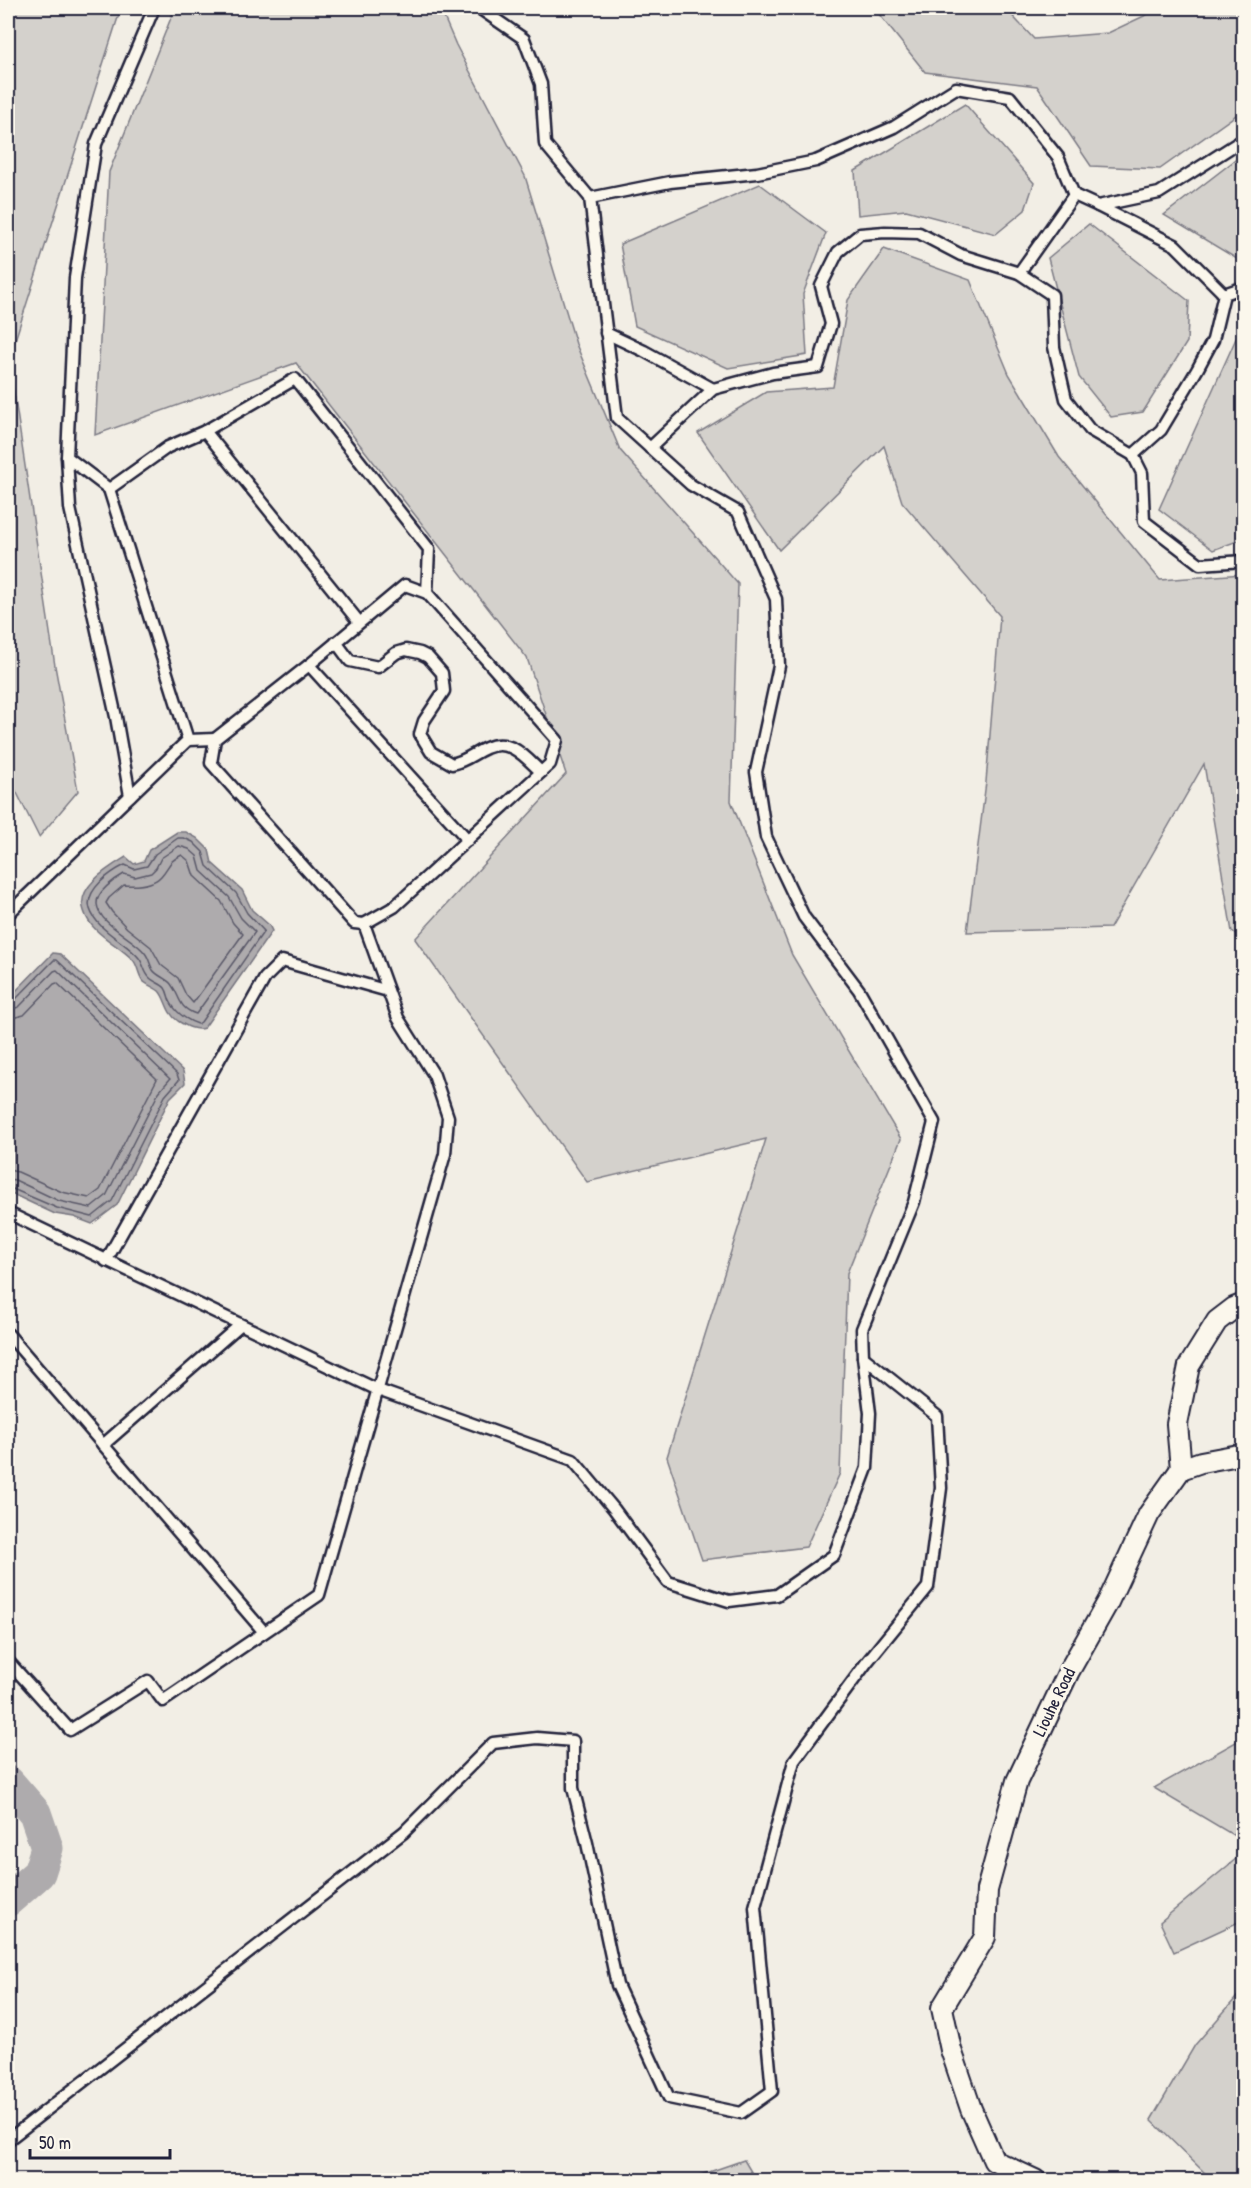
<svg xmlns="http://www.w3.org/2000/svg" width="1251" height="2188" font-family="'Patrick Hand',sans-serif">
  <style>
    .green { fill: #d4d1cc; stroke: #7b7a84; stroke-width: 1.5 }
    .water { fill: #aeabad; stroke: #76747f; stroke-width: 1.5 }
    .lines { fill: none; stroke-linecap: round; stroke-linejoin: round }
    .shore { stroke: #5a5969; stroke-width: 1.5 }
    .river { stroke: #aeabad; stroke-width: 33 }
    .service-casing { stroke: #22223b; stroke-width: 15 }
    .minor-casing { stroke: #22223b; stroke-width: 24 }
    .service { stroke: #fbf7ec; stroke-width: 10 }
    .minor { stroke: #fbf7ec; stroke-width: 20 }
    .labels { text-anchor: middle; stroke-width: 6; stroke-linejoin: round; paint-order: stroke }
    .street-label { font-size: 18px; fill: #22223b; stroke: #fbf7ec }
  </style>
  <rect width="100%" height="100%" fill="#f2eee5"/>
  <filter id="ink" filterUnits="userSpaceOnUse"><feTurbulence type="fractalNoise" baseFrequency=".0167" numOctaves="2"/><feDisplacementMap in="SourceGraphic" scale="12" xChannelSelector="R" yChannelSelector="G"/><feConvolveMatrix kernelMatrix="1 2 1 2 8 2 1 2 1" color-interpolation-filters="sRGB"/></filter>
  <g filter="url(#ink)">
    <g class="green">
      <path d="M8,8H121L9,359L55,666L78,791L39,837L8,775Z"/>
      <path d="M175,8H440L456,45L525,176L576,344L620,450L738,584L731,801L792,955L901,1139L847,1273L840,1473L806,1547L702,1560L667,1457L766,1139L587,1182L415,939L566,774L527,658L296,363L95,435L109,172Z"/>
      <path d="M874,8H1005L1034,39L1108,33L1161,8H1243V110L1160,169L1091,166L1037,86L925,72Z"/>
      <path d="M965,104L1034,183L1025,210L996,234L906,210L858,215L855,171Z"/>
      <path d="M1243,154L1244,262H1242L1164,215Z"/>
      <path d="M760,184L826,233L803,294L807,355L728,368L635,326L620,244Z"/>
      <path d="M1089,224L1189,301L1187,342L1143,412L1111,417L1079,377L1048,258Z"/>
      <path d="M884,249L970,280L1009,374L1059,457L1160,580L1243,574V936L1232,932L1204,764L1110,928L967,932L986,782L1000,616L902,502L884,446L779,550L698,433L766,392L833,387L848,300Z"/>
      <path d="M1243,323V539L1213,550L1159,509Z"/>
      <path d="M1243,1738V1841L1154,1788Z"/>
      <path d="M1243,1853V1920L1174,1952L1160,1922Z"/>
      <path d="M1243,1990V2180H1212L1151,2120L1195,2045Z"/>
      <path d="M744,2160L756,2180H686Z"/>
    </g>
    <g class="water">
      <path d="M177,832H186L197,838L209,850L212,863L242,890L252,910L269,925L272,931L204,1028C195,1031 186,1026 178,1021C166,1013 166,998 159,991C154,987 147,985 143,981C138,975 138,965 133,960C118,944 91,934 84,911C75,887 110,867 126,857L134,864L144,861L149,850Z"/>
      <path d="M53,953L60,954L183,1071L185,1083L170,1098L117,1205L92,1224L74,1217L55,1214L8,1192V999Z"/>
    </g>
    <g class="lines">
      <g class="shore">
        <path d="M178,838H184L193,842L203,852L207,866L236,893L247,913L264,931L201,1022L198,1024C186,1020 176,1013 170,1001C168,997 168,992 165,988C162,984 154,982 150,978C144,973 144,964 139,958C128,943 97,931 90,909C84,890 111,872 125,865L134,869L147,866L155,854Z"/>
        <path d="M179,846L189,849L197,856L201,871L229,897L241,918L255,932L196,1014C177,1007 181,997 171,984C166,978 157,976 153,970C150,965 149,958 145,953C134,938 99,925 97,904C96,892 115,879 124,874L135,877L151,873L156,868L161,858Z"/>
        <path d="M182,855L189,861L194,876L221,901L233,923L243,934L193,1003L186,995L178,978L161,965L151,947L127,928L112,912L106,903L109,898L124,885C136,886 152,886 161,876C170,866 168,861 182,855Z"/>
        <path d="M8,1003L14,1001L54,960H57L177,1074L179,1080L165,1096L112,1201L92,1217L57,1208L8,1187"/>
        <path d="M8,1010L19,1007L54,971L57,970L170,1079L159,1092L106,1196L91,1208L59,1201L15,1180L8,1179"/>
        <path d="M8,1019L24,1015L54,984L57,983L157,1079L100,1190L89,1198L62,1192L18,1172L8,1170"/>
      </g>
      <path class="river" d="M8,1782L35,1813L47,1848L39,1873L8,1900"/>
      <g class="service-casing">
        <g id="service">
          <path d="M590,198L670,182L757,173L816,161L894,127L956,88L1010,97L1058,157L1074,195L1098,206L1159,193L1244,139"/>
          <path d="M1098,206L1175,245L1224,294"/>
          <path d="M1019,273L1074,195"/>
          <path d="M606,333L644,351L713,389"/>
          <path d="M205,431L359,622"/>
          <path d="M650,448L713,389L773,373L818,367L831,324L821,286L838,252L860,234L885,232L919,233L961,255L1019,273L1052,295L1054,347L1066,399L1090,430L1133,455L1161,430L1197,370L1213,340L1224,294L1244,287"/>
          <path d="M1133,455L1142,473L1144,521L1200,564L1244,561"/>
          <path d="M67,457L70,508L116,717L130,796"/>
          <path d="M109,489L168,447L205,431L295,379L429,549L427,593"/>
          <path d="M336,642L350,661L378,667L396,653L406,650L420,653L428,657L442,673L444,691L424,721L420,734L431,752L452,764C468,760 472,754 486,748C510,737 525,757 541,772"/>
          <path d="M309,665L468,840"/>
          <path d="M188,740L215,739"/>
          <path d="M8,914L188,740L109,489L67,457L75,278L96,144L154,8"/>
          <path d="M8,1213L378,1390L573,1460L614,1509L668,1582L729,1601L777,1595L834,1555L867,1468L870,1413L863,1357L862,1329L914,1202L934,1122L859,990L804,917L766,837L756,772L779,666L776,599L738,512L691,485L617,418L590,198L545,144L541,84L524,39L479,8"/>
          <path d="M106,1261L265,978L282,961L388,991"/>
          <path d="M8,1334L264,1632"/>
          <path d="M103,1445L240,1325"/>
          <path d="M8,1661L70,1730L148,1681L163,1701L319,1595L445,1154L448,1117L434,1075L398,1018L364,924L394,907L550,764L557,740L427,593L405,585L309,665L215,739L211,763L354,923L364,924"/>
          <path d="M8,2140L404,1832L493,1743L537,1738L573,1741V1788L587,1843L617,1985L669,2098L741,2113L772,2091L755,1907L794,1761L867,1662L928,1587L941,1488L937,1416L863,1357"/>
        </g>
      </g>
      <g class="minor-casing">
        <g id="minor">
          <path d="M1181,1469L1177,1424L1189,1366L1217,1321L1234,1308L1244,1304"/>
          <path d="M1035,2180L994,2161L971,2109L951,2050L942,2008L985,1937L987,1890L1017,1781L1069,1671L1108,1602L1149,1514L1181,1469L1201,1462L1244,1454"/>
        </g>
      </g>
      <use href="#service" class="service"/>
      <use href="#minor" class="minor"/>
    </g>
  </g>
  <g class="labels">
    <g class="street-label">
      <text transform="translate(1054 1702) rotate(-64)" y="6">Liouhe Road</text>
    </g>
  </g>
  <rect width="1251" height="2188" fill="none" stroke="#fbf7ec" stroke-width="30"/>
  <rect x="15" y="15" width="1221" height="2158" fill="none" stroke="#22223b" stroke-width="2" filter="url(#ink)"/>
  <path d="M30 2149v9h140v-9" fill="none" stroke="#22223b" stroke-width="3"/>
  <text x="39" y="2149" font-size="18" fill="#22223b" stroke="#fbf7ec" stroke-width="4.5" paint-order="stroke">50 m</text>
</svg>
